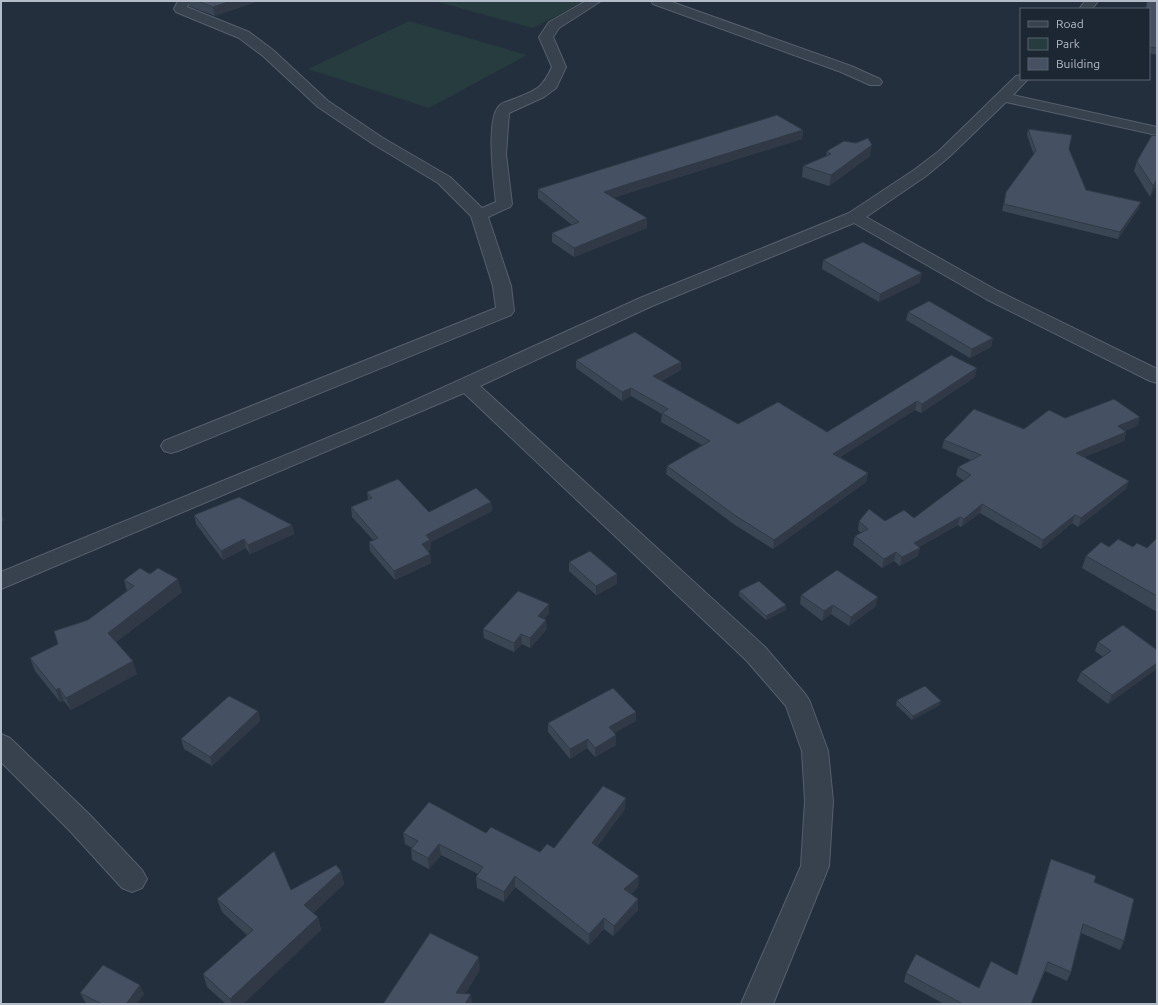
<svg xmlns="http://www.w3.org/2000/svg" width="1158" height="1005" font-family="Ubuntu,sans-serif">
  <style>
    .green { fill: #263c3f }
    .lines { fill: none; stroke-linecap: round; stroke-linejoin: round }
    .minor-casing { stroke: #565f6c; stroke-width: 2 }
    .minor { fill: #38414e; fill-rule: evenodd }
    .wall { fill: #3b4654 }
    .shaded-wall { fill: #303945 }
    .building { fill: #455162; stroke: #303945 }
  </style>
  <rect width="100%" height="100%" fill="#242f3e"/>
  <g class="green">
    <path d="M441,1H585L533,28L438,2Z"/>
    <path d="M409,21L527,55L429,108L308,69Z"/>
  </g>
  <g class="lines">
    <g class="minor-casing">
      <g id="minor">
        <path d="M178,1H190L187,7L249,32L273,50L328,101L383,138L450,177L482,208L496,202C494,183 485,117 500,105C503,102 510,101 514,99C536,90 542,89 552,67L539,37L549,22L586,1H601L559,28L553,37L566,67L556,88L544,97L509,113L506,154L512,204L510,207L488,217L511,286L514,311L511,315L178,451L171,453L164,451L161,446L164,441L496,308L493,286L471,216L438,183L373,144L318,107L263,56L239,38L176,12L174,9Z"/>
        <path d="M651,1H669L851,66L880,79L882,82L880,85H870L841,72L653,4Z"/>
        <path d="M1085,1H1098L1092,9H1079Z"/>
        <path d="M1021,75V79H1028L1013,95L1157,127V135L1006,102L949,157L926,176L866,217L998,291L1157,369V383L1150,381L986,299L854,223L652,306L480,386L765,647L806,695L810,702L828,751L833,801L829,866L773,1004H741L801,866L805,801L802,751L786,706L747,661L464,393L1,589V572L378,417L640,298L849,213L914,170L939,151L1016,76Z"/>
        <path d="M1,734L10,738L90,815L142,870L147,879L142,888L132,892L122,888L70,831L1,762Z"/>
      </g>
    </g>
    <use href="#minor" class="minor"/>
  </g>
  <g class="wall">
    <path d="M188,1H258L215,16L189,6Z"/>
    <path d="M1147,1H1157V55L1149,53V9H1145Z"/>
    <path d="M1028,129L1069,149L1086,190L1141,202L1139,208L1118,239L1002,211L1006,192L1034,155L1027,135Z"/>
    <path d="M803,130L802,139L628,193L613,198L647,218V228L574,257L552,242V233L572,225L538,198V189Z"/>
    <path d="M1157,136V188L1156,186L1150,197L1134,171L1137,161Z"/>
    <path d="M827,151L870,156L829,186L802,177L803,166L826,156Z"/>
    <path d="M823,260L920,282L879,302L822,269Z"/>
    <path d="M908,312L993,338L991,347L970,358L906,320Z"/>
    <path d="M576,360L681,370L661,381L738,424L827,432L975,377L921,413L915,410L840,457L868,473L866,482L773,549L735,525L666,474L667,466L702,445L661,422L662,414L631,396L622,401L576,368Z"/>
    <path d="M1140,417L1137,426L1124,431L1126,432L1124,441L1084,457L1129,481L1126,489L1078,527L1072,523L1041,549L980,513L961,527L958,525L919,547L918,556L900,566L894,561L882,568L853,545L855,536L861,533L858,530L859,521H885L914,518L964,481L956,475L958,467L971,460L942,448L944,440L1024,429L1065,418Z"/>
    <path d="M367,492L429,512L491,502L492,511L431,542V549L428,551L430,554L431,563L395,580L370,551L369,542L373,540L352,517L351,507L368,500Z"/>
    <path d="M194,515L292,525L294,534L250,554L246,548L223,560L196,524Z"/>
    <path d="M1157,540V612L1082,568L1086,556L1109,547H1133L1147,548Z"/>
    <path d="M569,562L617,574V584L596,595L569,571Z"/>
    <path d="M124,580L182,592L116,642L137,674L71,710L64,701L60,702L35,671L30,658L58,644L88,620L127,591Z"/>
    <path d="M739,591L786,605V610L766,620L739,596Z"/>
    <path d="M801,595L876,606L849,626L831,614L822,621L800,604Z"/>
    <path d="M549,613L544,619L547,629L530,648L522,644L514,652L484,638L483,629Z"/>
    <path d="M1098,642L1157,650L1108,704L1077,681L1081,672L1103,657L1095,651Z"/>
    <path d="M897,700L940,705L912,720L896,705Z"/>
    <path d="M258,711L260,721L212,766L184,749L181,739Z"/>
    <path d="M636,712V721L614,733L616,745L595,757L587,748L570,759L548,732V723Z"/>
    <path d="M625,809L597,846L639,876L638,887L631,894L638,899V910L613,936L604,929L589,945L515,887L504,902L477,888L476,877L478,874L441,855L429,869L412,860L411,849L412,848L405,844L403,833H486L540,852L554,848Z"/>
    <path d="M1051,859L1094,882L1124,941L1120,950L1081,933L1071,972L1067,981L1045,971L1031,1004H944L904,982L906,973L979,988L1017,974L1048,868Z"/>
    <path d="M341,871L344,884L313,913L318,917L321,930L243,1004H226L207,987L203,974L247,935L222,912L217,899L291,890Z"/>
    <path d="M80,993L144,994L136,1004H89L85,1002Z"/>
  </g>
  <g class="shaded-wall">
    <path d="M231,1H258L215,16L213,7Z"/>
    <path d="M803,130L802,139L628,193L604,201V192L628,184Z"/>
    <path d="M872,145L870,156L829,186L831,175Z"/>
    <path d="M1157,179V182L1156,186L1150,197L1153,186Z"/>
    <path d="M1141,202L1139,208L1118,239L1120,232Z"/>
    <path d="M647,218V228L574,257V248Z"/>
    <path d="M922,273L920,282L879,302L880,294Z"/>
    <path d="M993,338L991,347L970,358L972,349Z"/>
    <path d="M681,362V370L653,385V376Z"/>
    <path d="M977,368L975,377L921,413L922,404Z"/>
    <path d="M631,388V396L622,401V392Z"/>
    <path d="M917,401L915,410L832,462L833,454Z"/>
    <path d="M1140,417L1137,426L1115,435L1118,426Z"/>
    <path d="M1126,432L1124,441L1073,462L1076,453Z"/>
    <path d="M868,473L866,482L773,549L774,540Z"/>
    <path d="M1129,481L1126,489L1078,527L1081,518Z"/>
    <path d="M491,502L492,511L431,542V549L423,553L422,544L426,535Z"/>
    <path d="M982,504L980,513L961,527L964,519Z"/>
    <path d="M1,512L4,521L1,522Z"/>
    <path d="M1075,515L1072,523L1041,549L1043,540Z"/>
    <path d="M960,517L958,525L912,551L914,543Z"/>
    <path d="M292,525L294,534L250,554L248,545Z"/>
    <path d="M244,539L246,548L223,560L221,551Z"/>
    <path d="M920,548L918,556L900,566L902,557Z"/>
    <path d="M896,552L894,561L882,568L884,559Z"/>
    <path d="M430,554L431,563L395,580L394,571Z"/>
    <path d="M617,574V584L596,595V586Z"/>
    <path d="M178,579L182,592L112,645L108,633Z"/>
    <path d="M878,597L876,606L849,626L851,617Z"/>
    <path d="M549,604V613L538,625V616Z"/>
    <path d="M786,605V610L766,620V616Z"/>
    <path d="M833,605L831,614L822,621L824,611Z"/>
    <path d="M546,620L547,629L530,648V638Z"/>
    <path d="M521,634L522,644L514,652V643Z"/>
    <path d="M133,661L137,674L71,710L66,698Z"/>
    <path d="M1157,663V669L1108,704L1112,695Z"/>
    <path d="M59,688L64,701L60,702L56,690Z"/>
    <path d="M941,701L940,705L912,720L913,716Z"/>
    <path d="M258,711L260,721L212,766L210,757Z"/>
    <path d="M636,712V721L609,736V727Z"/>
    <path d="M616,735V745L595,757V748Z"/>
    <path d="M588,739L587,748L570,759V749Z"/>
    <path d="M626,798L625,809L592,854V843Z"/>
    <path d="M439,844L441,855L429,869L428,858Z"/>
    <path d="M341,871L344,884L307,918L304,905Z"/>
    <path d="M515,876V887L504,902V892Z"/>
    <path d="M639,876L638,887L624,900V889Z"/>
    <path d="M638,899V910L613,936L614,926Z"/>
    <path d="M318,917L321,930L243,1004H232L230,999Z"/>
    <path d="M604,918V929L589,945V934Z"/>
    <path d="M479,957L480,970L459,1004L456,993Z"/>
    <path d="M140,985L144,994L136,1004H126Z"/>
    <path d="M471,994L472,1004H465Z"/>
  </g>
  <g class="building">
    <path d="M197,1H231L213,7Z"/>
    <path d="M1147,1H1157V48L1149,47V9H1146Z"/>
    <path d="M777,115L803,130L628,184L604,192L647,218L574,248L552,233L579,222L538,189Z"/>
    <path d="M1028,129L1072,135L1069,149L1086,190L1141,202L1120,232L1004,204L1006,192L1036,151Z"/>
    <path d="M1152,135L1157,136V179L1153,186L1137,161Z"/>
    <path d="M868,138L872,145L831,175L803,166L831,154L827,151L844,141L856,143Z"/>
    <path d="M863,242L922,273L880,294L823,260Z"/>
    <path d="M929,301L993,338L972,349L908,312Z"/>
    <path d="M635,332L681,362L653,376L738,424L778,402L827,432L951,355L977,368L922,404L917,401L833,454L868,473L774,540L736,516L667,466L710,441L662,413L668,409L631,388L622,392L576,360Z"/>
    <path d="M1114,399L1140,417L1118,426L1126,432L1076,453L1129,481L1081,518L1075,515L1043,540L982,504L964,519L960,517L914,543L920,548L902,557L896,552L884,559L855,536L868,529L859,521L869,509L885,521L904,510L914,518L971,475L958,467L981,455L944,440L974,409L1024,429L1049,410L1065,418Z"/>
    <path d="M398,479L429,512L476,488L491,502L426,535L430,540L422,544L430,554L394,571L369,542L378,538L351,507L372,498L367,492Z"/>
    <path d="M239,497L292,525L248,545L244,539L221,551L194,515Z"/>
    <path d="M1118,539L1133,547L1137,543L1147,548L1156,539L1157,540V596L1086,556L1101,542L1109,547Z"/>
    <path d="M590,551L617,574L596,586L569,562Z"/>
    <path d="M140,568L150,574L158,568L178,579L108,633L133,661L66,698L59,688L56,690L30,658L58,644L54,631L88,620L134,586L124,580Z"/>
    <path d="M837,570L878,597L851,617L833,605L824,611L801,595Z"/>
    <path d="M759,581L786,605L766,616L739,591Z"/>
    <path d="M518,591L549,604L538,616L546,620L530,638L521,634L514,643L483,629Z"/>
    <path d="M1123,625L1157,650V663L1112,695L1081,672L1111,651L1098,642Z"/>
    <path d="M925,686L941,701L913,716L897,700Z"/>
    <path d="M613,688L636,712L609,727L616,735L595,748L588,739L570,749L548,723Z"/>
    <path d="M229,696L258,711L210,757L181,739Z"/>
    <path d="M603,786L626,798L592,843L639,876L624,889L638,899L614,926L604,918L589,934L515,876L504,892L476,877L483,867L439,844L428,858L411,849L418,841L403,833L429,802L486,833L491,827L540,852L547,844L554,848Z"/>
    <path d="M274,851L291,890L336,865L341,871L304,905L318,917L230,999L203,974L253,930L217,899Z"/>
    <path d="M1051,859L1096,876L1094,882L1134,899L1124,941L1083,924L1071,972L1048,962L1031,1004H963L906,973L916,954L979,988L991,961L1017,975Z"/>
    <path d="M430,933L479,957L456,993L471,994L465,1004H383Z"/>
    <path d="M103,965L140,985L126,1004H102L80,993Z"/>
  </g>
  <rect width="1158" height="1005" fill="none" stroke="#b4bcc9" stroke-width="4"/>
  <rect x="1020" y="8" width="130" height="72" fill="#1d2633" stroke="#59626f"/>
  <rect x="1028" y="21" width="20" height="6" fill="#38414e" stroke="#59626f"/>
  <text x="1056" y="28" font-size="12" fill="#b4bcc9">Road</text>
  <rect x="1028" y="38" width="20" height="12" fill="#263c3f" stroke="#59626f"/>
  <text x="1056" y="48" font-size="12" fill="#b4bcc9">Park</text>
  <rect x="1028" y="58" width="20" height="12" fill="#455162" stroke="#59626f"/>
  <text x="1056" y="68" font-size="12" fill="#b4bcc9">Building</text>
</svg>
